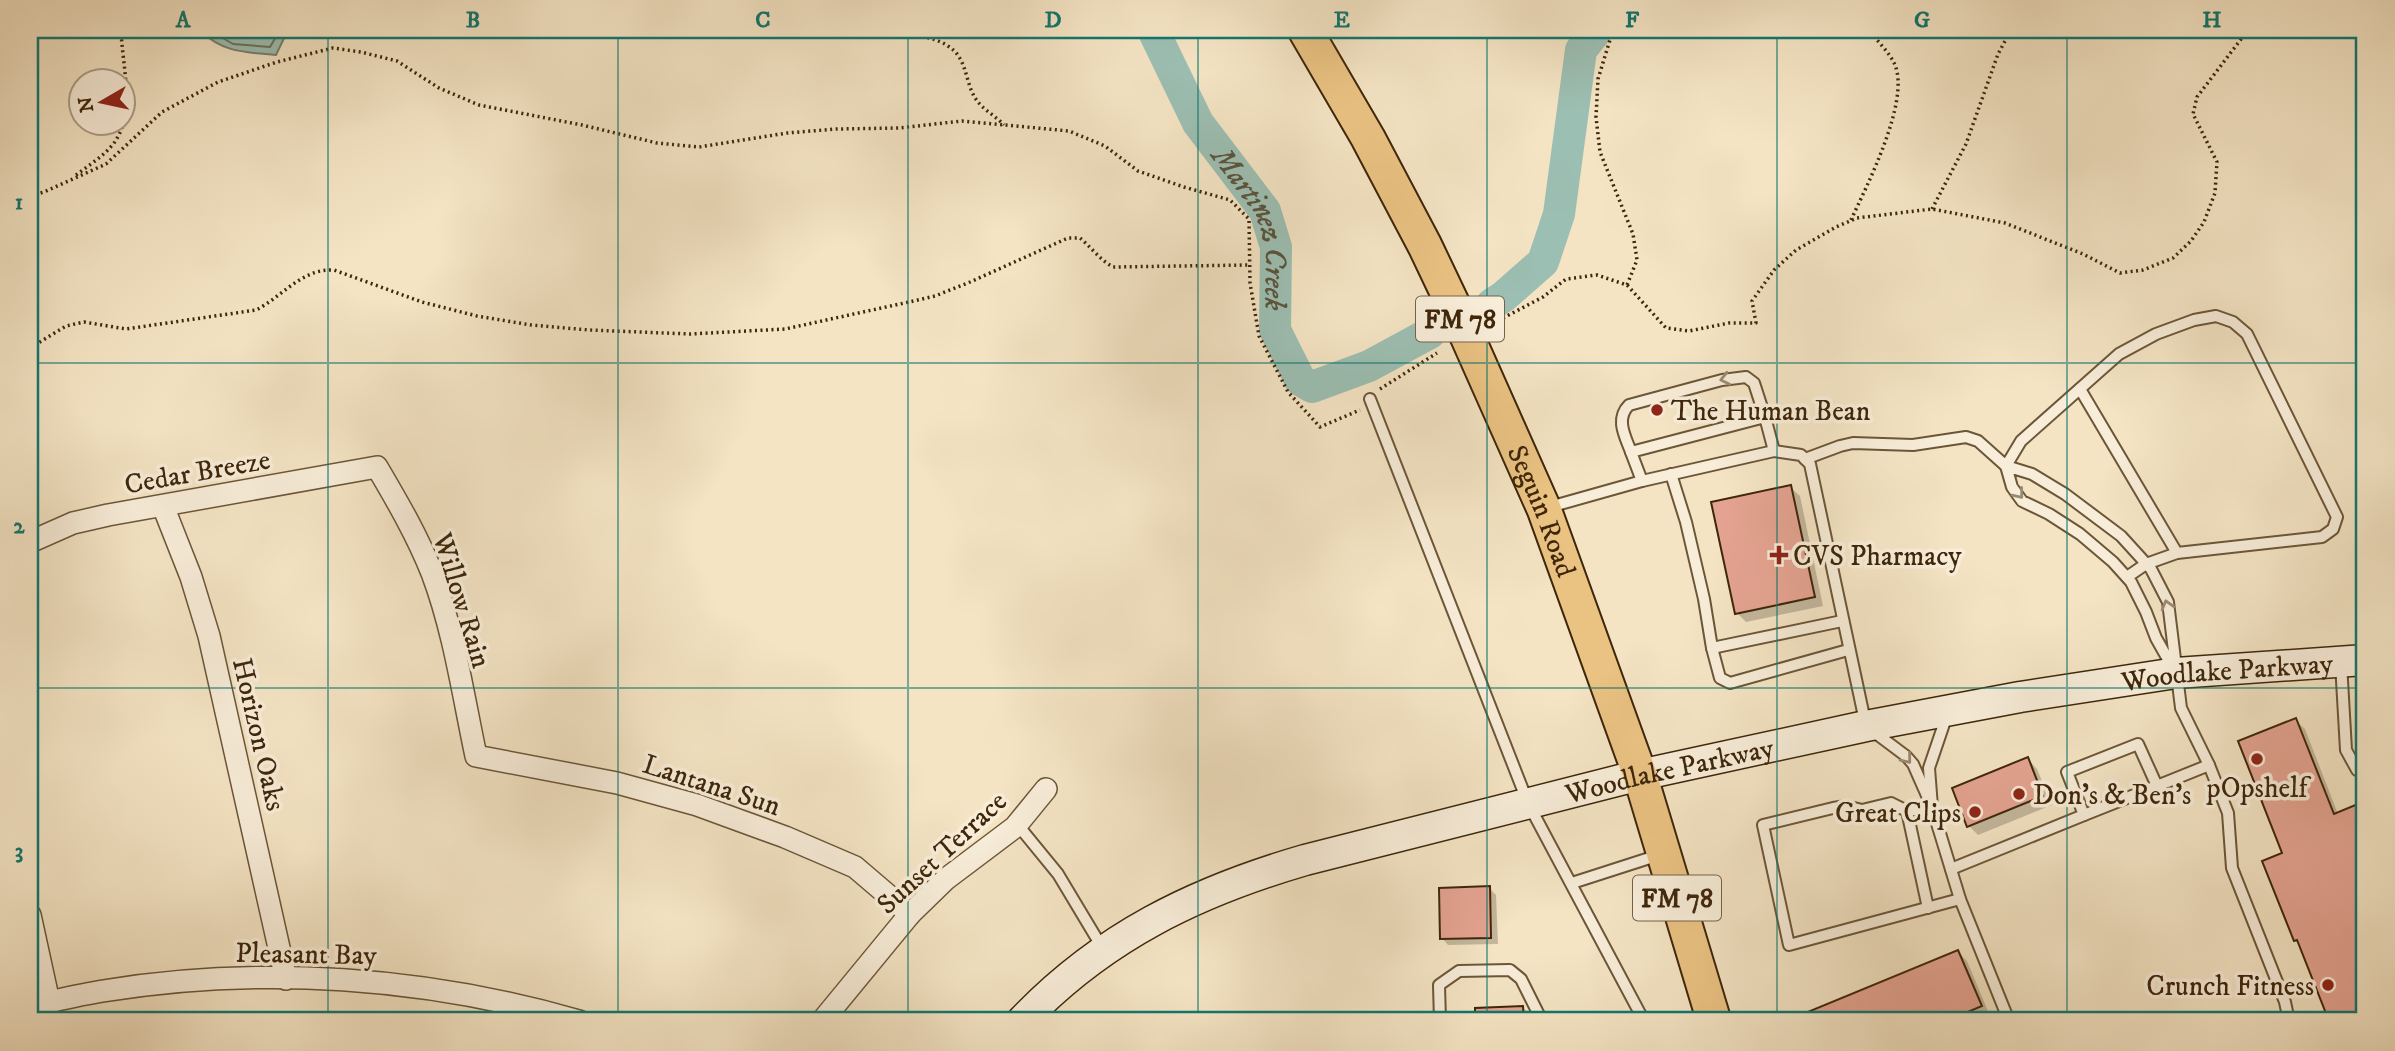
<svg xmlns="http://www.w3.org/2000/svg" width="2395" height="1051" font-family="'IM FELL DW Pica',serif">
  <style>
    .water { fill: #9cbfb3; stroke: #76826f; stroke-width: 2 }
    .shadow { fill: #0003 }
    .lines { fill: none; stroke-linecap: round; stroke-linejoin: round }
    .shore { stroke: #6d725e; stroke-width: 2 }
    .river { stroke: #9cbfb3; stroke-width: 32 }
    .building { fill: #e4a391; stroke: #3e260a; stroke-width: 2 }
    .lane-casing { stroke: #6c5638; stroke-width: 14 }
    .street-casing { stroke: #6c5638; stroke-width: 24 }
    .secondary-casing { stroke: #3e260a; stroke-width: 33 }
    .primary-casing { stroke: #3e260a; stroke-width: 37 }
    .path { stroke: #3e260a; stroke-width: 3.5; stroke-dasharray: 2 3.5; stroke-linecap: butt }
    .lane { stroke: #f8edd9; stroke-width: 10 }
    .street { stroke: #f8edd9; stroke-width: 21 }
    .secondary { stroke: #f8edd9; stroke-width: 30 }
    .primary { stroke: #eac282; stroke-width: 33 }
    .oneway { stroke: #9b8a72 }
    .grid { fill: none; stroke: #0f766e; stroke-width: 2; stroke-opacity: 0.55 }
    .poi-dot { fill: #8f2418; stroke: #f8edd9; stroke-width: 2.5 }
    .labels { text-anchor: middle; stroke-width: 7; stroke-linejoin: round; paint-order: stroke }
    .shield { fill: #f8edd9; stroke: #766248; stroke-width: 2 }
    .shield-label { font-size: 26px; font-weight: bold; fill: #3e260a }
    .poi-label { font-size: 28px; fill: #3e260a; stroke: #f8edd9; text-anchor: start }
    .street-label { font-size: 28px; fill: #3e260a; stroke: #f8edd9 }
    .water-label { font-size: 30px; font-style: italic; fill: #5a543d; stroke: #f8edd9 }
    .neatline { fill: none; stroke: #0f766e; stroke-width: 2.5 }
    .grid-label { font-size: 23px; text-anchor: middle; font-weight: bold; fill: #0f766e }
  </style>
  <rect width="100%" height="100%" fill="#f4e4c4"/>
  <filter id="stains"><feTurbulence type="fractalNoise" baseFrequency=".00286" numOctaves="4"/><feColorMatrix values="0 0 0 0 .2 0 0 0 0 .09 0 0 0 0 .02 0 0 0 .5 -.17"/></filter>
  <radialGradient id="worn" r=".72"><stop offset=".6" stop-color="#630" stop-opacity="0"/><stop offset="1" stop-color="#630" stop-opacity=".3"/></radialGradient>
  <path class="water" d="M199,30H288L276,55C244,52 224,53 199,30Z"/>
  <g class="shadow">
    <path d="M1790,487L1800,496L1823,606L1746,622L1737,613Z"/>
    <path d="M2295,720L2305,729L2338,814L2365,803V1021H2331L2302,947L2295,940L2284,854Z"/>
    <path d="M2028,759L2037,769L2052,805L1978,835L1969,826Z"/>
    <path d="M1489,888L1496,895L1498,944L1448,945L1442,938Z"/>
    <path d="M1958,952L1967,961L1990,1016L1977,1021H1800L1799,1018Z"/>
    <path d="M1523,1008L1532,1017V1021H1477L1476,1009Z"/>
  </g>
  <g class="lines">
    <path class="shore" d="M209,30L233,44L270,47L280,30"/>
    <g class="river">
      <path id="s1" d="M1153,30L1198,123L1265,211L1276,247L1275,330L1300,380L1312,387L1369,366L1430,333"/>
      <path d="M1492,304L1503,297L1543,262L1559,214L1581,50L1597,30"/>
    </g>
  </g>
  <g class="building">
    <path d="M1791,485L1815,597L1735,614L1711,502Z"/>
    <path d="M2296,718L2334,814L2365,801V1021H2329L2297,940L2294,941L2262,861L2282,853L2238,741Z"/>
    <path d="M2028,757L2043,796L1967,827L1952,788Z"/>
    <path d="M1490,886L1491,938L1440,939L1439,888Z"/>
    <path d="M1958,950L1982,1006L1946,1021H1786Z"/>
    <path d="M1523,1006L1524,1021H1475V1008Z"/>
  </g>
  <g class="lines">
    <g class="lane-casing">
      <g id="lane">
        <path d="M2080,389L2177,553"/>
        <path d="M1370,399L1528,803L1644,1021"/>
        <path d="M1631,452C1625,436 1615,419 1629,405L1722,380L1746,377L1754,383L1765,417"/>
        <path d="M1805,459L1840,446L1853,443L1913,445L1966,437L1978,441L2006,466L2021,441L2119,354L2156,334L2194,320L2216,316L2233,322L2247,334L2337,517L2333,529L2322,537L2177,553L2146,564L2127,577"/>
        <path d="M1671,474L1686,522L1704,599L1712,648L1842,621"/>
        <path d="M1642,481L1631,452L1765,417L1774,451"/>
        <path d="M1546,508L1642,481L1774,451L1801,455L1810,464L1866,726L1906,756L1913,764L1932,807"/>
        <path d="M1712,648L1720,678L1730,683L1848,650"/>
        <path d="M2341,663L2346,750L2357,770L2365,774"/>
        <path d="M2174,670L2156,638L2146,612L2131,582L2113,562L2080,534L2049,514L2022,501L2012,487L2006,466L2032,474L2065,494L2121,536L2151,569L2168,602L2181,708L2209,765L2228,813L2232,868L2285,1002L2289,1021"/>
        <path d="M1947,715L1929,768L1932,807L1960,899L2009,1021"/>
        <path d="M1932,807L1907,811L1891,803L1862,810L1846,806L1833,808L1763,825L1789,945L1960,899"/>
        <path d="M1907,811L1928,908"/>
        <path d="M2084,815L2157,786"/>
        <path d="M1017,824L1058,874L1103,949"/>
        <path d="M1951,869L2084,815L2067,772L2138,744L2157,786L2209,765"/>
        <path d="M1572,883L1659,855"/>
        <path d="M1440,1021L1439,985L1459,971L1510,970L1521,979L1542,1021"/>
      </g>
    </g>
    <g class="street-casing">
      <g id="street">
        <path d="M163,506L191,577L209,636L286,979"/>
        <path d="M30,542L73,523L108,515L377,467C397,501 417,535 432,573C454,631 463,695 476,756L617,783L697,805L785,837L855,867L910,914"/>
        <path d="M30,915L49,1002"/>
        <path d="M30,1006C54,1001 78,995 103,991C261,965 426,977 579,1021"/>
        <path d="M822,1021L910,914L946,879L1015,827L1046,789"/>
      </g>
    </g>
    <g class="secondary-casing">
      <g id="secondary">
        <path id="s2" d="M1022,1021C1102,937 1195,892 1305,860L1640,775L1866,726L2020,697L2176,673L2365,660"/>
      </g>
    </g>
    <g class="primary-casing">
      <g id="primary">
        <path id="s3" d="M1305,30L1368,138L1425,246L1455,309L1544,509L1640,775L1714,1021"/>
      </g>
    </g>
    <g class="path">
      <path d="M901,30C916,36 935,37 948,46C966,57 965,78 973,94C980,109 994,114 1004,125"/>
      <path d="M1613,30L1598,79L1596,117L1600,152L1633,234L1637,260L1627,285"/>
      <path d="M76,175C89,165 104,156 114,143C136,113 122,64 121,30"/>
      <path d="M30,196L44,192L106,164L162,112L218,82L277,62L333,48L361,52L397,61L439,88L479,105L582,125L657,143L699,147L787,133L836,129L899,128L962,121L1069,131L1105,146L1138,171L1184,187L1230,200L1249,219L1250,283L1259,336L1288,392L1320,427L1360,410"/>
      <path d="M1932,209L1966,144L1998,54L2011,30"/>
      <path d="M1851,220C1867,185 1910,102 1895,65C1890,53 1877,41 1869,30"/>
      <path d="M1503,318L1543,297L1566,279L1597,275L1627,285L1666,328L1689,331L1729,323H1756L1752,301L1774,270L1796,250L1836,227L1857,218L1932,209L2005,223L2083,254L2120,273L2143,270L2173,258L2191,241L2204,222L2215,193L2217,162L2193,114L2197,97L2248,30"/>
      <path d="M30,348L66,326L84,322L126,329L256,310C282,297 302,268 334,270L422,302L477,316L531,325L589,330L690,334L785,329L909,302L935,296L970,282L1068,238H1080C1091,247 1100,260 1113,267L1250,265"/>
      <path d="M1380,389L1437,353"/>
    </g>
    <use href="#lane" class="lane"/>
    <use href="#street" class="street"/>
    <use href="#secondary" class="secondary"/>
    <use href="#primary" class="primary"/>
  </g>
  <defs><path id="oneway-chevron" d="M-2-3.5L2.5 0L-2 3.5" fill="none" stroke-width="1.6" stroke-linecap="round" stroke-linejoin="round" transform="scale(1.75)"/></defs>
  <g class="oneway">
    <use href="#oneway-chevron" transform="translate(1725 379) rotate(167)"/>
    <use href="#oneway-chevron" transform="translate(2019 494) rotate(51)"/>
    <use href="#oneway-chevron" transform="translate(2167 605) rotate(-106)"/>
    <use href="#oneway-chevron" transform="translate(1907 759) rotate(51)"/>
  </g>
  <path class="grid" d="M328,30V1021M618,30V1021M908,30V1021M1198,30V1021M1487,30V1021M1777,30V1021M2067,30V1021M30,363H2365M30,688H2365"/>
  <g class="poi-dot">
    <circle cx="1657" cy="410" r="7"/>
    <path d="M1775.5 544.5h7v7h7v7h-7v7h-7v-7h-7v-7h7z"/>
    <circle cx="2257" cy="759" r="7"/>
    <circle cx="2019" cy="794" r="7"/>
    <circle cx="1975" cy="812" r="7"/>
    <circle cx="2328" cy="985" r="7"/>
  </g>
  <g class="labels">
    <g class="shield">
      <rect x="1416" y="296.5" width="88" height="45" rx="5"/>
      <rect x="1633" y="875.5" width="88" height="45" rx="5"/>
    </g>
    <g class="shield-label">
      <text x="1460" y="328">FM 78</text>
      <text x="1677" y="907">FM 78</text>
    </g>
    <g class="poi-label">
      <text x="1671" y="420">The Human Bean</text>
      <text x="1793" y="565">CVS Pharmacy</text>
      <text x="2257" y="797" text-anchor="middle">pOpshelf</text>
      <text x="2033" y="804">Don's &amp; Ben's</text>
      <text x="1961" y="822" text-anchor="end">Great Clips</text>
      <text x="2314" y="995" text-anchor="end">Crunch Fitness</text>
    </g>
    <g class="street-label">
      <text transform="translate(197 471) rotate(-10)" y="10">Cedar Breeze</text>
      <text dy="10" stroke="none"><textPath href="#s3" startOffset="537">Seguin Road</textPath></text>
      <text transform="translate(463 600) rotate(73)" y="10">Willow Rain</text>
      <text dy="10" stroke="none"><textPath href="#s2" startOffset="1272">Woodlake Parkway</textPath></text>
      <text transform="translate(260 734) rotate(77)" y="10">Horizon Oaks</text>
      <text dy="10" stroke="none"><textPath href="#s2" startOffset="705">Woodlake Parkway</textPath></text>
      <text transform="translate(712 784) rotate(18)" y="10">Lantana Sun</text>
      <text transform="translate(941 852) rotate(-43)" y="10">Sunset Terrace</text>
      <text transform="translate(306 953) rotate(1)" y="10">Pleasant Bay</text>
    </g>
    <g class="water-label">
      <text dy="10" stroke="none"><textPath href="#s1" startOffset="226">Martinez Creek</textPath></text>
    </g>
  </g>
  <rect width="2395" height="1051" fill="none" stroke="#f4e4c4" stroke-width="77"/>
  <g transform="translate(102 102) rotate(261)"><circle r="33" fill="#f8edd9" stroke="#ae9d86" stroke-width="2"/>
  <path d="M0-5L12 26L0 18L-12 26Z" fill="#8f2418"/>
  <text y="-10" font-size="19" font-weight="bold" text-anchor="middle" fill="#3e260a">N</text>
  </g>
  <rect x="38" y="38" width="2318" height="974" class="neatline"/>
  <g class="grid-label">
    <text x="183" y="27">A</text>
    <text x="473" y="27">B</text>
    <text x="763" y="27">C</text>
    <text x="1053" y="27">D</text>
    <text x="1342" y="27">E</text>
    <text x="1632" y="27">F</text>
    <text x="1922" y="27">G</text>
    <text x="2212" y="27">H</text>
    <text x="19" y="209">1</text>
    <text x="19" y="533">2</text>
    <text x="19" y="858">3</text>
  </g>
  <rect width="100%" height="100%" filter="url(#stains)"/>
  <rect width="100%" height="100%" fill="url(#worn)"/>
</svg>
